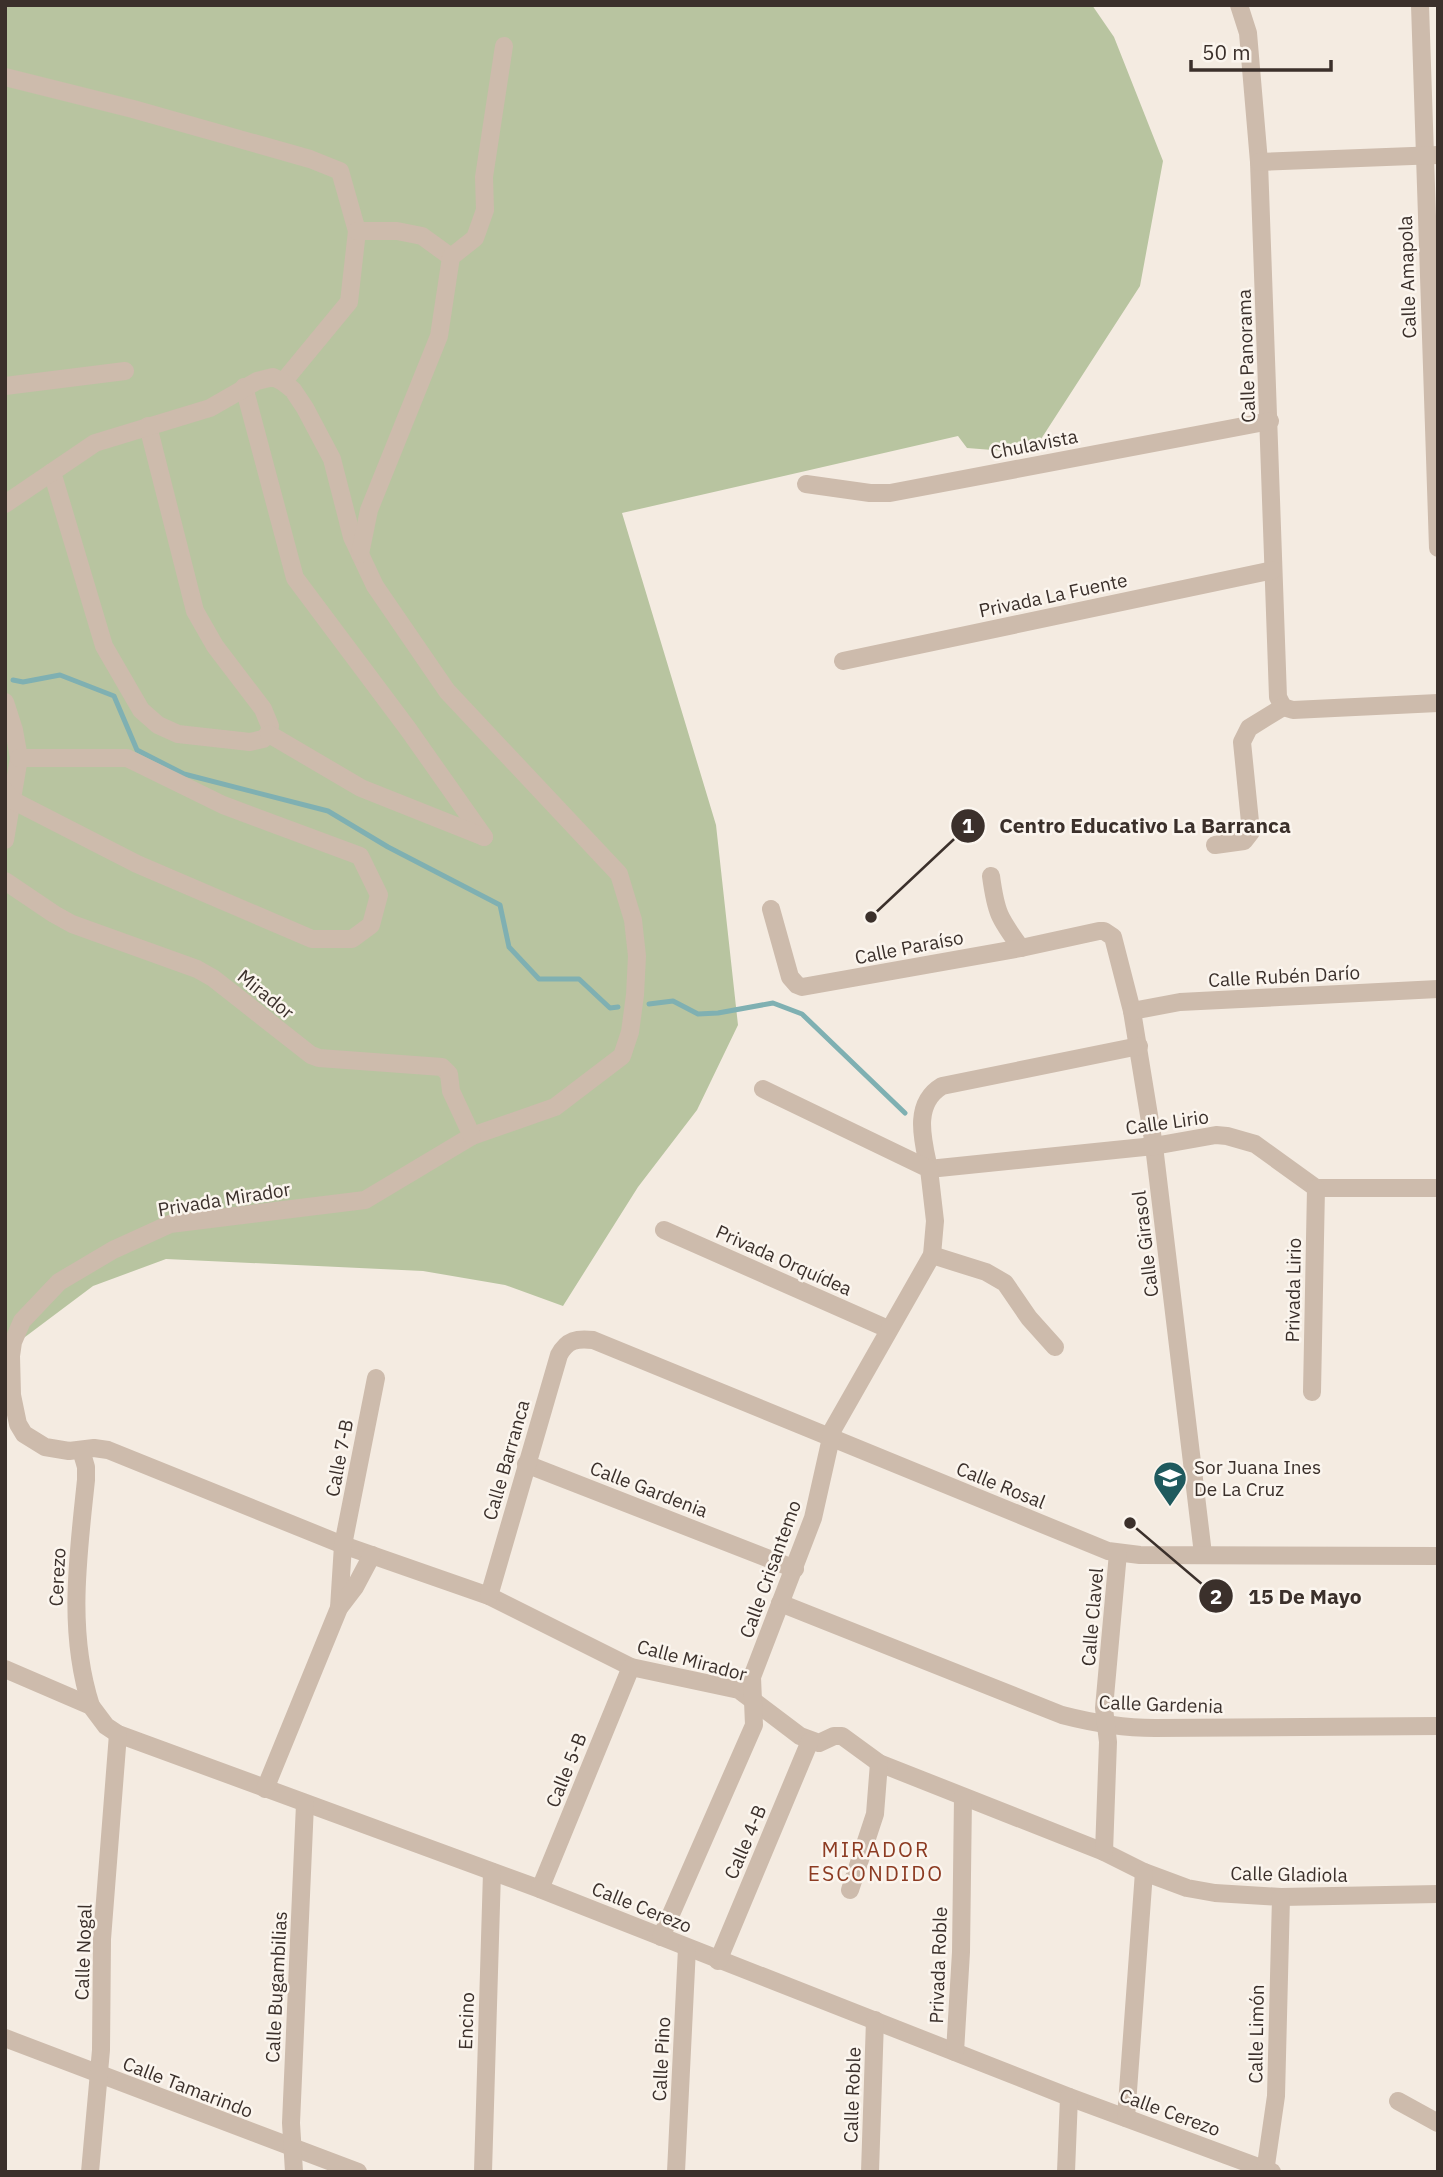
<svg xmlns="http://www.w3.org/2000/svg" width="1443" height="2177" font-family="'IBM Plex Sans',sans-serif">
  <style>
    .green { fill: #b8c4a0 }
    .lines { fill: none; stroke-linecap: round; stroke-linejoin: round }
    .stream { stroke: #7fb0b2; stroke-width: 5 }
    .minor { stroke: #cdbbac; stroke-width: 18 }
    .labels { text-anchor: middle; stroke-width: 5; stroke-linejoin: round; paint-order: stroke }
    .street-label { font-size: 19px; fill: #3b302b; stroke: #fbf5ee }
    .poi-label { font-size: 19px; fill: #3b302b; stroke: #fbf5ee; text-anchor: start }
    .neighbourhood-label { font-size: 21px; letter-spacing: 2px; fill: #8c3b22; stroke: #fbf5ee }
    .leader { fill: none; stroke: #3b302b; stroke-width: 2.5 }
    .callout-dot { fill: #3b302b; stroke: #fbf5ee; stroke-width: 2.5 }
    .mark-label { font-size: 21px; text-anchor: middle; font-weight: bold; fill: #fff }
    .callout-label { font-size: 21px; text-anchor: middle; font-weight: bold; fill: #3b302b; stroke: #fbf5ee; stroke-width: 5; stroke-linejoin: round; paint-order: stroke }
  </style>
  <rect width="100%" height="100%" fill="#f4ebe1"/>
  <path class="green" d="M5,5H1092L1114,37L1163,161L1140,286L1032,453L967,448L958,436L622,513L716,825L738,1025L697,1110L638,1187L563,1306L505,1285L423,1271L166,1259L93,1286L21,1340L5,1399Z"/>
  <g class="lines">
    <g class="stream">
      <path d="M13,680L23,682L60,675L114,696L137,750L184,774L328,811L388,847L500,905L509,947L539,979H579L610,1008L618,1007"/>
      <path d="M649,1004L673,1001L698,1014L718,1013L773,1003L802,1014L905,1113"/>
    </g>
    <g class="minor">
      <path d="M1239,5L1248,33L1259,162L1278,697L1283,707"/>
      <path d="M1420,5L1438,548"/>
      <path d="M5,77L133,109L310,159L340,171L357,231L349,302L283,382"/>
      <path d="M1259,162L1438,155"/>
      <path d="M357,231H397L422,236L451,257"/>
      <path d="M5,386L125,371"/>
      <path d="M244,387L295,578L408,729L484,837"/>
      <path d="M148,426L195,611L215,646L263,709L270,726L269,734"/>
      <path d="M52,472L104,646L141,710L158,725L178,734L250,742L263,739L269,734"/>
      <path d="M806,484L870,493H890L1270,421"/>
      <path d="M5,504L95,443L210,408L257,381L273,377L283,382L293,390L305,408L332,459L352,537L375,586L447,691L619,874L633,920L637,956L635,995L630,1032L622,1056L555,1107L472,1136L365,1200L170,1224L113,1250L59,1282L22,1321L13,1342L11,1356L12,1395L18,1424L24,1434L45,1447L69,1451L94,1448L108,1450L343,1545L489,1596L631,1667L739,1690L800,1736L819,1743L834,1736H842L879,1763L1104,1852L1144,1872L1187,1888L1215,1893L1281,1897L1438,1894"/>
      <path d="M360,554L369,510L439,336L451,257L475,238L485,210L484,177L504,46"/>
      <path d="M843,661L1273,570"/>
      <path d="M5,702L14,730L19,758L5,840"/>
      <path d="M1283,707L1293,710L1438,703"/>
      <path d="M269,734L361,788L484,837"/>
      <path d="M5,791L12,800L137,864L312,939H352L371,925L379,895L360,856L223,805L127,758H19"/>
      <path d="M1215,845L1244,841L1251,832L1242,742L1249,728L1283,707"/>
      <path d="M991,876C996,913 999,918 1021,948"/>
      <path d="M5,881L54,914L72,924L197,969L213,978L311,1055L319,1058L442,1067L449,1074L451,1091L472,1136"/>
      <path d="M771,909L790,977L797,985L802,987L1021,948L1099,931H1104L1113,937L1132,1011L1154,1146L1203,1554"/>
      <path d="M1132,1011L1180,1002L1438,989"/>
      <path d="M1139,1046L942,1086C912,1104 923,1141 929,1169L1154,1146L1216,1135L1227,1136L1255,1144L1316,1188H1438"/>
      <path d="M664,1230L888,1329"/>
      <path d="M932,1255L986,1272L1005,1283L1029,1318L1055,1347"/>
      <path d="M1312,1392L1316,1188"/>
      <path d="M81,1450L86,1467V1480C78,1557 67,1631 91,1706"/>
      <path d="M526,1464L795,1569"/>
      <path d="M489,1596L559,1355C567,1340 577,1338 593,1340L1108,1551L1140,1555L1438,1556"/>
      <path d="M780,1603L1062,1715C1093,1723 1123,1728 1155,1728L1438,1726"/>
      <path d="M339,1608L343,1545L376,1378"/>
      <path d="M5,1669L91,1706L106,1726L118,1734L540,1889L1069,2097L1272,2172"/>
      <path d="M265,1789L339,1608L355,1587L372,1555"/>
      <path d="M1104,1852L1108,1742L1104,1708L1118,1553"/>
      <path d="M540,1889L631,1667"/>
      <path d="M850,1890L875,1814L879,1763"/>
      <path d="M661,1937L754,1725L752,1677L813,1518L833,1429L932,1255L935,1221L929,1169L763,1089"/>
      <path d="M718,1961L810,1741"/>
      <path d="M5,2038L358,2172"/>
      <path d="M955,2052L961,1952L963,1797"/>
      <path d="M1398,2101L1438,2123"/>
      <path d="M1126,2118L1144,1872"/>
      <path d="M90,2172L101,2050L102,1939L118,1734"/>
      <path d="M294,2172L291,2123L305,1804"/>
      <path d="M483,2172L492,1872"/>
      <path d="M676,2172L687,1948"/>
      <path d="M870,2172L875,2020"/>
      <path d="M1066,2172L1069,2097"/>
      <path d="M1265,2172L1276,2096L1281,1897"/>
    </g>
  </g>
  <defs>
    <g id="school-pin" transform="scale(1.75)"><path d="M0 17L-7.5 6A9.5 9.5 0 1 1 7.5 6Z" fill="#1f5a5e" stroke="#fbf5ee"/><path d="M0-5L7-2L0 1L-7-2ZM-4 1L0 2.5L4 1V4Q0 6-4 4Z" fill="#fff"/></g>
  </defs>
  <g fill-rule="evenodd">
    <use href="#school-pin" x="1170" y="1478"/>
  </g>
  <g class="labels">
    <g class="street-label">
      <text transform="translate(1407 277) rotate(-92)" y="7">Calle Amapola</text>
      <text transform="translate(1246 356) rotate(-92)" y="7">Calle Panorama</text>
      <text transform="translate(1034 444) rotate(-11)" y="7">Chulavista</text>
      <text transform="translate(1053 595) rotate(-12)" y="7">Privada La Fuente</text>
      <text transform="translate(909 947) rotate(-11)" y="7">Calle Paraíso</text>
      <text transform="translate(1284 976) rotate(-3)" y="7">Calle Rubén Darío</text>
      <text transform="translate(266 994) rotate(39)" y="7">Mirador</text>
      <text transform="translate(1167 1122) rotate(-8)" y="7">Calle Lirio</text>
      <text transform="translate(224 1199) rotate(-9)" y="7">Privada Mirador</text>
      <text transform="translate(1145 1244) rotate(-97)" y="7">Calle Girasol</text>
      <text transform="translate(784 1260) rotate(24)" y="7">Privada Orquídea</text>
      <text transform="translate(1293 1290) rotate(-89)" y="7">Privada Lirio</text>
      <text transform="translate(339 1458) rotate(-79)" y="7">Calle 7-B</text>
      <text transform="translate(506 1460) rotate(-74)" y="7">Calle Barranca</text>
      <text transform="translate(1001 1485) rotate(22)" y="7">Calle Rosal</text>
      <text transform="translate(649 1489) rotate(21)" y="7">Calle Gardenia</text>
      <text transform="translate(770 1569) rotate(-70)" y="7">Calle Crisantemo</text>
      <text transform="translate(57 1577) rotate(-87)" y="7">Cerezo</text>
      <text transform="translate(1092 1617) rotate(-85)" y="7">Calle Clavel</text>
      <text transform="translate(692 1660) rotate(15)" y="7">Calle Mirador</text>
      <text transform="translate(1161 1704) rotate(2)" y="7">Calle Gardenia</text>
      <text transform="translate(566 1770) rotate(-68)" y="7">Calle 5-B</text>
      <text transform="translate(745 1842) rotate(-67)" y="7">Calle 4-B</text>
      <text transform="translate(1289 1874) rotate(1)" y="7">Calle Gladiola</text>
      <text transform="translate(642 1907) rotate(22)" y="7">Calle Cerezo</text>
      <text transform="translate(83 1952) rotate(-88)" y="7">Calle Nogal</text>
      <text transform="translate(938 1965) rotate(-88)" y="7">Privada Roble</text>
      <text transform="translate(276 1987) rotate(-87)" y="7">Calle Bugambilias</text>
      <text transform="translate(466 2021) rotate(-88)" y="7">Encino</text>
      <text transform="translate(1256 2034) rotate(-89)" y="7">Calle Limón</text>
      <text transform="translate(661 2059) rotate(-87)" y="7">Calle Pino</text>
      <text transform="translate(188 2087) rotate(21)" y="7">Calle Tamarindo</text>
      <text transform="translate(852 2095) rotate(-88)" y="7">Calle Roble</text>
      <text transform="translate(1170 2112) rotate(20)" y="7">Calle Cerezo</text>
    </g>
    <g class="poi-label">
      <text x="1194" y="1474">Sor Juana Ines<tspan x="1194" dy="22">De La Cruz</tspan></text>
    </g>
    <g class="neighbourhood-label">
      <text x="876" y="1857">MIRADOR<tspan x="876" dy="24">ESCONDIDO</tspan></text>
    </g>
  </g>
  <path class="leader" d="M871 917L968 826M1130 1523L1216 1596"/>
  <g class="callout-dot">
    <circle cx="871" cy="917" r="7"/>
    <circle cx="1130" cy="1523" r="7"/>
    <circle cx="968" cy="826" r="18"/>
    <circle cx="1216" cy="1596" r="18"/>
  </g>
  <g class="mark-label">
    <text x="968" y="833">1</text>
    <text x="1216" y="1604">2</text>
  </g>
  <g class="callout-label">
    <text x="1145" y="833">Centro Educativo La Barranca</text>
    <text x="1305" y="1604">15 De Mayo</text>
  </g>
  <rect width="1443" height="2177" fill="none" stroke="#3b302b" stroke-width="14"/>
  <path d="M1191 60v10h140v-10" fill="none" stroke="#3b302b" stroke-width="3.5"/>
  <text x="1202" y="60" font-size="21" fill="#3b302b" stroke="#fbf5ee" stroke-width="5" paint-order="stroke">50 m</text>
</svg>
